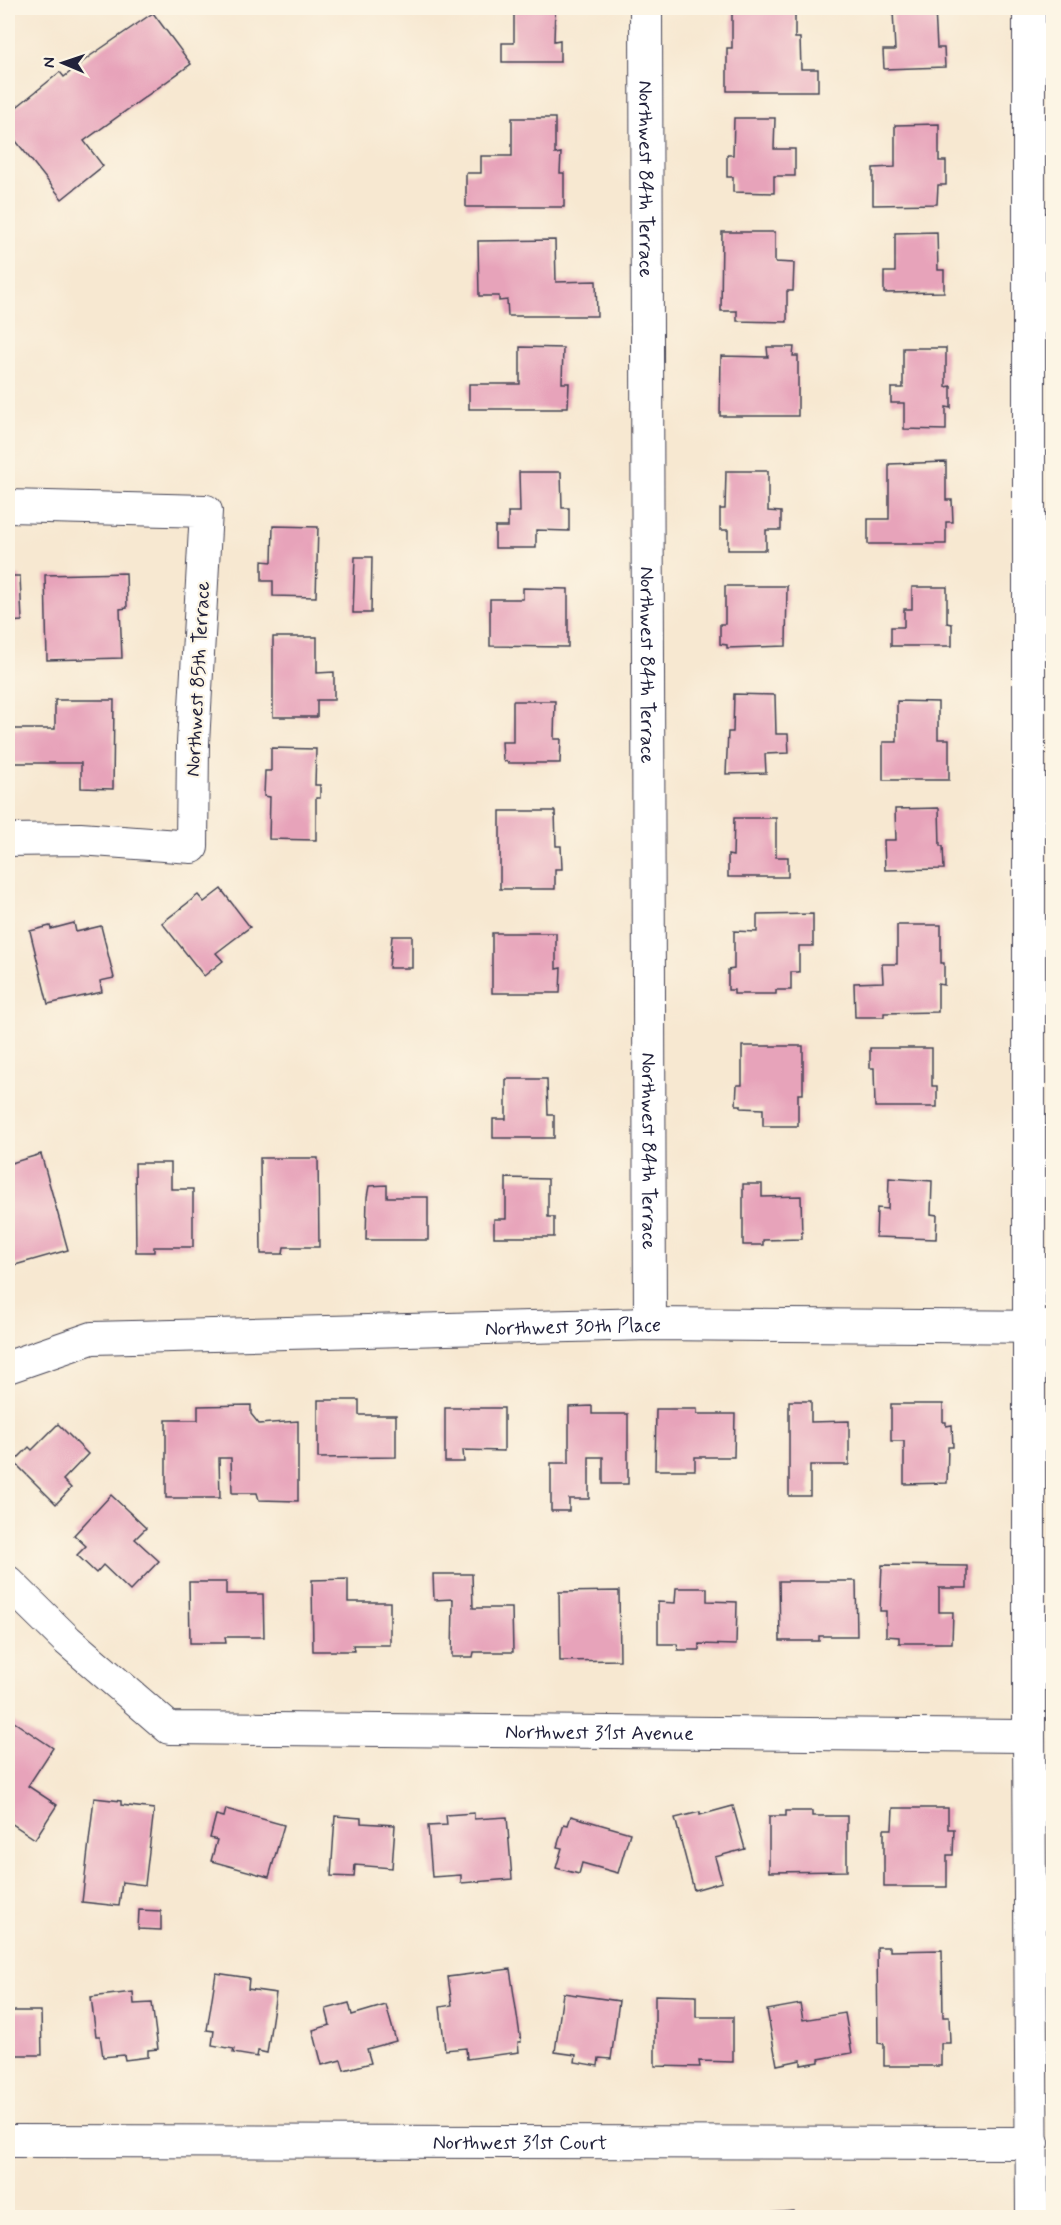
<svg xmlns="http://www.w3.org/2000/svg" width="1061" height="2225" font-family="Mynerve,sans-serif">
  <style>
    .building { fill: #e7a3ba }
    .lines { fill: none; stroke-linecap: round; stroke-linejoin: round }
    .minor-casing { stroke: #424052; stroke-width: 34 }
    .minor { stroke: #fff; stroke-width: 32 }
    .labels { text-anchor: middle; stroke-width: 4.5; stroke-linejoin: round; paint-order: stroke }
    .street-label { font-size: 20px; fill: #22223b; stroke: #fcf5e5 }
  </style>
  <rect width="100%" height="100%" fill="#fcf5e5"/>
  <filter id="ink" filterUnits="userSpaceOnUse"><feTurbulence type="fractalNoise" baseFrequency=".0167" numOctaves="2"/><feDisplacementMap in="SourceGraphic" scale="12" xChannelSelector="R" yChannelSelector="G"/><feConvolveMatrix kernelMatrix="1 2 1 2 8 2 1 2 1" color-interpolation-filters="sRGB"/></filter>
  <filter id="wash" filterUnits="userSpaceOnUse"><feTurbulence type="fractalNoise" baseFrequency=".008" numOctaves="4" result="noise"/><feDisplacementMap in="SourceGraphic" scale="24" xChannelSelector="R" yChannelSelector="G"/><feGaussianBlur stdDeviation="1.35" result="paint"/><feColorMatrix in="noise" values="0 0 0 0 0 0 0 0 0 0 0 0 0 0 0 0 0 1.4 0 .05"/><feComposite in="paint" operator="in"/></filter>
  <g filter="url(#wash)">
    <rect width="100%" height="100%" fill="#f7e8d1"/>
    <g id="blocks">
      <g class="building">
        <path d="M514,8H555L554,41L560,40V62H502V43H514Z"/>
        <path d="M732,9H795V38H800L801,69H818V91H727V48H732Z"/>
        <path d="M935,9L937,48H944L945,67L884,69L883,50H895L893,11Z"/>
        <path d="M153,13L191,64L84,141L103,166L62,199L8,131V114L60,72L64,77L90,56Z"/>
        <path d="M512,118H555V154L561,153L560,173H564V207H466V173H481V156H512Z"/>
        <path d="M734,118H775L774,149H795V176H774V193L733,192V177H727V155H733Z"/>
        <path d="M939,124V161H946V185H938L937,204L873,205V168L895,167V125Z"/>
        <path d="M722,232H775V262L794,263L793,291H787V322L737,321V311H721Z"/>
        <path d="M937,232L938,270H944V292L884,293V272H895V233Z"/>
        <path d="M555,240L556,282L596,281L597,316H508L507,300L499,301V296H479L478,241Z"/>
        <path d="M520,347L563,348L562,383H569L568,407H562V409H469V384H520Z"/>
        <path d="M767,347H794L793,356H798V416H720L721,356L768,357Z"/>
        <path d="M903,348H946V387L951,386V408L946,407V430L904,429V403H891V388H903Z"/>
        <path d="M946,462V500H952L953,522H946V544H868V519H889V464Z"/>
        <path d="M726,471H768V511L781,512V530H766V550H728V530H720V509H725Z"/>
        <path d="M519,472H561L562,508H569V531L536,530V548H495V527H508V512H520Z"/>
        <path d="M273,526L318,527L316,597L273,596V581H262V561L272,562Z"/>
        <path d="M355,557H372L371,613H353Z"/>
        <path d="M126,573L127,608L120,609L122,658L47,660L45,575Z"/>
        <path d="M8,576H20L22,621L8,622Z"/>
        <path d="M725,586H787L786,646L727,648V645L720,644V624H725Z"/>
        <path d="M912,587H947V623L952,624V646H891V627H904V609H912Z"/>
        <path d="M523,588L568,589V647L490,646V599H523Z"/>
        <path d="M273,637H317V673L334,672V700H317V717H273Z"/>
        <path d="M734,694L775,695L776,734H788L789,753L765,754L766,773L726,774L728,732H733Z"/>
        <path d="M55,700H114L113,789L81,788V763H11V729H55Z"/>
        <path d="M513,701H555L554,739H561L560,763H509L503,760L502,742H513Z"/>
        <path d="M897,701L938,702V739H949V780H883V742H897Z"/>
        <path d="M271,748L316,749L315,785H320V798H316V840L269,839L270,797L264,796L265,771H271Z"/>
        <path d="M939,808L940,846H943L944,869L885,870L884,840H896L895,809Z"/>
        <path d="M500,811H555L556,846H561L562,869H555V889H500Z"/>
        <path d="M734,818H776V857H788V877H728V855L733,856Z"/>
        <path d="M221,889L250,927L216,953L223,961L204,976L162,923L198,895L204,902Z"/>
        <path d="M813,914V946H799V972H791V990H776V994H734V990H728V970L734,969V931L757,932V915Z"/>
        <path d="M74,923L76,932L101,926L114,978L100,981L102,992L48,1004L30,931L50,926L51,929Z"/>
        <path d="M897,925H941V963H944V985L938,984V1012L884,1013V1017H855L854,983L883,982L882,964H897Z"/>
        <path d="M492,933H556V969L561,968L560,993H492Z"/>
        <path d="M392,936H412V968H389Z"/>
        <path d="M742,1046H803V1094H798V1126H763V1109L741,1108V1105H736L737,1085H742Z"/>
        <path d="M870,1048H932V1086H937V1107H875L874,1068H870Z"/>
        <path d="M506,1079H547L548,1115H554V1138H493V1119H506Z"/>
        <path d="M41,1154L68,1250L8,1267V1164Z"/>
        <path d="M260,1158H318L319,1247H284L283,1254H261Z"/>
        <path d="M135,1163H171V1189H193V1247H154V1252H136Z"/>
        <path d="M506,1178L548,1179V1217H554V1237H494V1219H506Z"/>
        <path d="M889,1178L932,1181L931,1214L937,1215L936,1239L876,1237L877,1208L888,1209Z"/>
        <path d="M743,1184H762V1197L801,1196L802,1239L763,1240V1245H743Z"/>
        <path d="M387,1185V1197H428V1240H366L367,1197L369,1186Z"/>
        <path d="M318,1400H359V1415H396V1457L318,1458Z"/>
        <path d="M789,1401H811V1422L849,1421V1465H810V1496H789Z"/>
        <path d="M891,1404H943V1422H946V1426L952,1425L953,1447H948L947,1483L904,1484V1441H891Z"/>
        <path d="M251,1405V1414L259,1424L298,1421V1501L259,1500L257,1493H232L231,1458H219L220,1498H166V1420H198V1406Z"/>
        <path d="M592,1406V1414H628V1484H603V1457H589V1499H569V1511H551V1463H569V1407Z"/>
        <path d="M445,1408H504V1451L463,1450L464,1462H445Z"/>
        <path d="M656,1409H697V1414H735L734,1457H695V1470H655Z"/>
        <path d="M58,1424L88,1454L63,1480L71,1488L56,1504L14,1462L29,1447L32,1450Z"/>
        <path d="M111,1495L146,1528L135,1539L159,1561L130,1591L103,1565L96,1573L77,1555L86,1546L74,1535Z"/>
        <path d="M882,1565L967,1566V1588H939V1612H953L952,1643H899V1637L886,1636V1611H880Z"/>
        <path d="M433,1574H472L473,1608H512L513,1652H474L473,1657H452L453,1599L434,1600Z"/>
        <path d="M348,1579V1602H390V1645H353L354,1651H313L312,1580Z"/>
        <path d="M779,1581H856L857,1636H819V1641H780Z"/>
        <path d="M189,1582H226V1594H263L264,1637H225L226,1643H190Z"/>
        <path d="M676,1588H707V1601L737,1602L736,1645L699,1644V1650H678L677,1644H658V1602L675,1603Z"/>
        <path d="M619,1591L620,1660L560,1661L559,1592Z"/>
        <path d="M8,1718L53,1748L28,1786L57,1805L35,1839L8,1821Z"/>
        <path d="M94,1798L121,1801V1805L154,1809L145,1885L122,1882L119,1906L82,1902Z"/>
        <path d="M733,1806L745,1849L715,1857L722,1882L694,1890L675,1818L700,1812V1815Z"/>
        <path d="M893,1808H948V1829H954L953,1855H947V1887H884V1829H892Z"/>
        <path d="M226,1809L284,1825L269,1877L211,1861L217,1840L210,1838L216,1815L224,1817Z"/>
        <path d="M786,1811H812V1816H847V1871L769,1872V1816H786Z"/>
        <path d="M474,1813V1819L507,1817L512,1879L461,1883V1875L432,1877L428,1826L447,1825L446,1815Z"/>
        <path d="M335,1816L361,1818V1823L395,1825L392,1868L355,1865L354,1877L331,1876Z"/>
        <path d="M571,1816L630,1833L618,1873L582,1863L579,1874L556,1868L562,1848L557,1847L564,1824L568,1825Z"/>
        <path d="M139,1910L161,1911V1930L138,1929Z"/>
        <path d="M877,1947H890V1951L942,1950L943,2017H949L950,2043H941V2066H884V2044L878,2043Z"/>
        <path d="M510,1969L521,2042H518L519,2052L467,2059L466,2048L445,2050L440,2007L452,2005L448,1977Z"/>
        <path d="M216,1973L249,1978L248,1989L276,1993L267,2053L258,2051L257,2057L233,2053L234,2049L212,2045L214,2031L207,2030Z"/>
        <path d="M133,1992L134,2004L152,2003L158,2049L148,2050V2057L125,2060L124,2055L103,2057L100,2036H96L91,1997Z"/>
        <path d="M563,1993L619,2001L611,2059L599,2058L598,2066L575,2062L576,2055L555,2052Z"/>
        <path d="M655,1995L696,1996V2017H733V2062L699,2061L700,2067L655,2066Z"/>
        <path d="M349,2003L352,2015L386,2005L396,2041L367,2049L371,2063L344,2070L341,2060L322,2065L313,2030L330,2025L326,2009Z"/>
        <path d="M800,2004L803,2020L845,2013L852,2053L819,2059V2062L801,2065V2060L777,2065L767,2010Z"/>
        <path d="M8,2011H41L42,2055H8Z"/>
        <path d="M794,2211L795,2218H769V2213Z"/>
      </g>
    </g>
  </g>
  <g filter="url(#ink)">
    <use href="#blocks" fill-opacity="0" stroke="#424052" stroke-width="1.5"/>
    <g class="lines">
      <g class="minor-casing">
        <g id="minor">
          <path id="s1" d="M646,8L650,1324"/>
          <path d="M1029,8V1736L1032,2218"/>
          <path d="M8,506L206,511L193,743L192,847L80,839L8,840"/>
          <path id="s2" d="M8,1367L92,1338L650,1324L1054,1327"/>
          <path id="s3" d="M8,1582L67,1640L169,1728L1029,1736"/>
          <path id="s4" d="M8,2141L1033,2143"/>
        </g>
      </g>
      <use href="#minor" class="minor"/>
    </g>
  </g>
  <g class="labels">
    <g class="street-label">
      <text dy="7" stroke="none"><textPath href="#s1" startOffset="171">Northwest 84th Terrace</textPath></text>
      <text dy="7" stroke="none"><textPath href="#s1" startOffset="657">Northwest 84th Terrace</textPath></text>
      <text transform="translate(197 679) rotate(-87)" y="7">Northwest 85th Terrace</text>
      <text dy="7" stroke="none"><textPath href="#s1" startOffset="1143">Northwest 84th Terrace</textPath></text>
      <text dy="7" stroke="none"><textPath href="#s2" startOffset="570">Northwest 30th Place</textPath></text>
      <text dy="7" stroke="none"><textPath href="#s3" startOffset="648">Northwest 31st Avenue</textPath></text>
      <text dy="7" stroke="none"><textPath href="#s4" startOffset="512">Northwest 31st Court</textPath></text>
    </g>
  </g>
  <rect width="1061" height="2225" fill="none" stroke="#fcf5e5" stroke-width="30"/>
  <g transform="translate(63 63) rotate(272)" stroke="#fcf5e5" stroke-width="4.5" paint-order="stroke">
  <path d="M0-4.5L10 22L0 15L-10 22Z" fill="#22223b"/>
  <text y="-9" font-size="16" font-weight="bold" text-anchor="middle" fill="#22223b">N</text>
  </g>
</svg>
